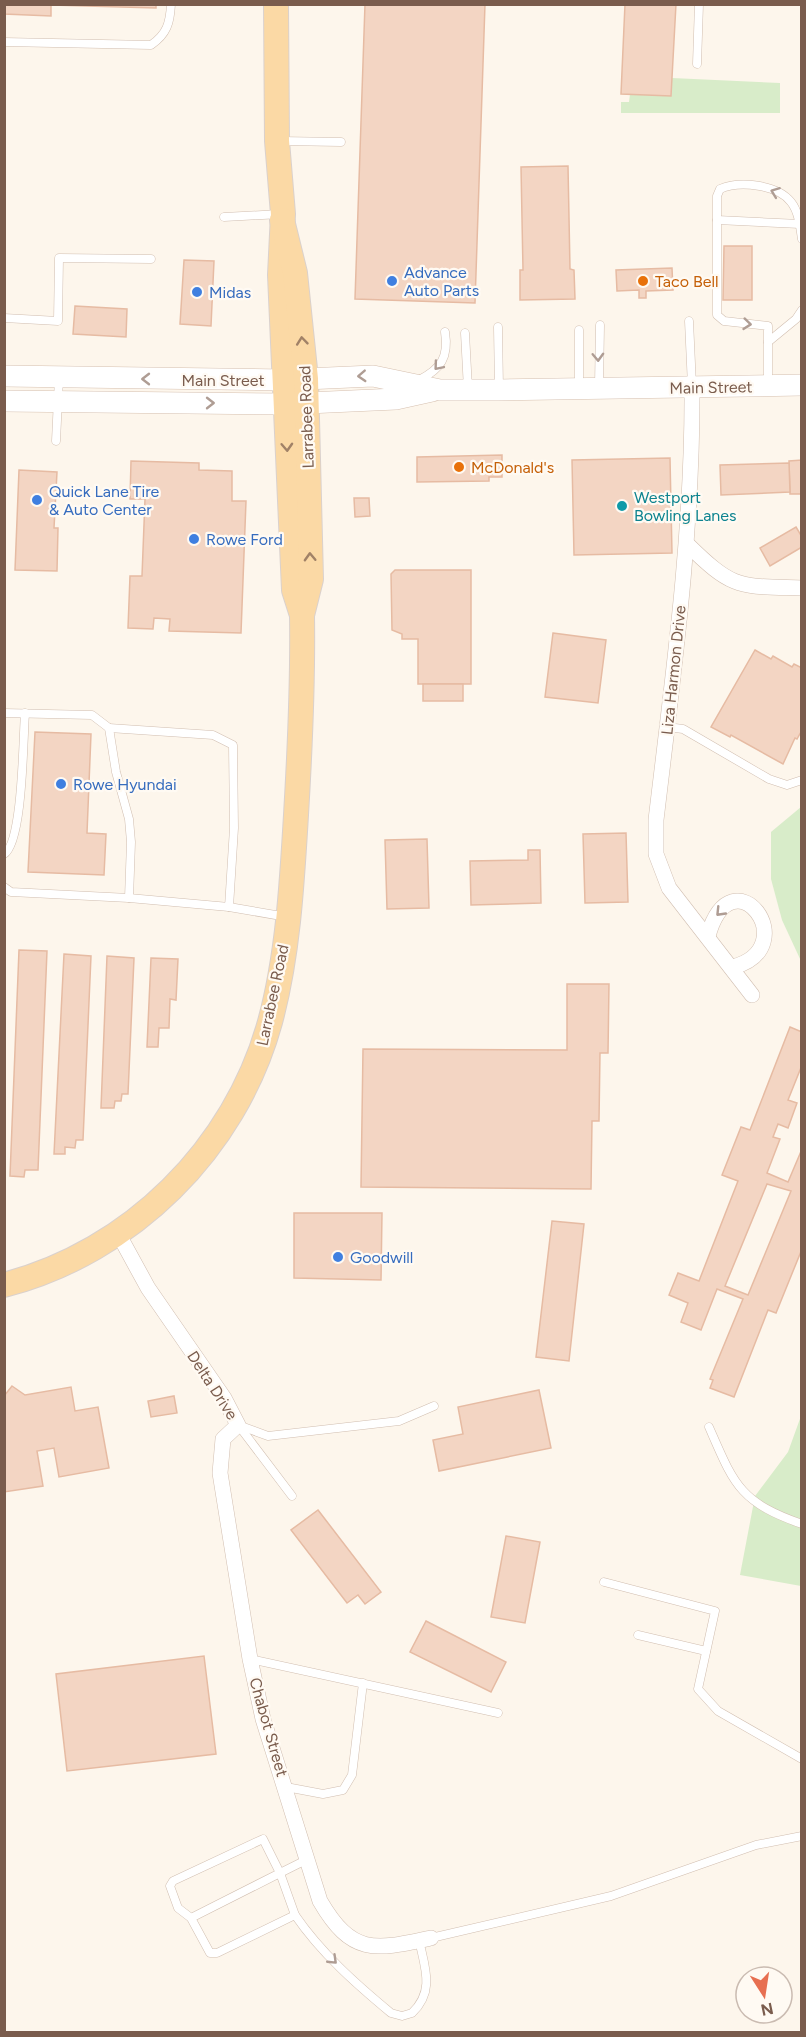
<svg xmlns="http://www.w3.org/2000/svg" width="806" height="2037" font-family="Figtree,sans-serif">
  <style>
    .green { fill: #d8ecc9 }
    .building { fill: #f3d5c3; stroke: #e6bba3; stroke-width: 1.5; fill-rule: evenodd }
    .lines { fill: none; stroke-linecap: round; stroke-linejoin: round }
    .lane-casing { stroke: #d1beb0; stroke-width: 9 }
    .street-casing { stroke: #d1beb0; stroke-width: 16 }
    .secondary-casing { stroke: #d6c0b0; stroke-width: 22 }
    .primary-casing { stroke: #dad1cd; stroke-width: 26 }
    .lane { stroke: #fff; stroke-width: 8 }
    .street { stroke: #fff; stroke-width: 15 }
    .secondary { stroke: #fff; stroke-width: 21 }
    .primary { stroke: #fbd9a5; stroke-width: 24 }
    .oneway { stroke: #af9d94 }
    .oneway2 { stroke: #a18267 }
    .shop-dot { fill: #3f7fe0; stroke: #fffaf3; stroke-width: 2 }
    .food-dot { fill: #e8710a; stroke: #fffaf3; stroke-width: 2 }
    .culture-dot { fill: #0f9aa8; stroke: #fffaf3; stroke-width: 2 }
    .labels { text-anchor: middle; stroke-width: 4.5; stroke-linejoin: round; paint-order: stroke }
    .shop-label { font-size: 16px; fill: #366cbe; stroke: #fffaf3; text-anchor: start }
    .food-label { font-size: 16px; fill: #c56008; stroke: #fffaf3; text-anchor: start }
    .street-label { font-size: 16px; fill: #7a5c4d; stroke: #fffaf3 }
    .culture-label { font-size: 16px; fill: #0d838f; stroke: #fffaf3; text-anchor: start }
  </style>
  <rect width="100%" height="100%" fill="#fdf6ec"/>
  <g class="green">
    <path d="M672,78L780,83V113H621V102H629L630,94L671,96Z"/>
    <path d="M801,807V961L782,920L771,879V832Z"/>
    <path d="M801,1416V1586L740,1575L755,1496L788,1452Z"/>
  </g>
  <g class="building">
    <path d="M4,4H156V8L51,5V16L4,14Z"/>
    <path d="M365,4H485L475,303L355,299Z"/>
    <path d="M625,4H676L671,96L621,94Z"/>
    <path d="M568,166L570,269L574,270L575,299L520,300V270H523L521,167Z"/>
    <path d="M724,246H752V300H723Z"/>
    <path d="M184,260L214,261L211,326L180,324Z"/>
    <path d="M672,268L673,290L646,291V298H639V290L617,291L616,270Z"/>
    <path d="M75,306L127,309L126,337L73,334Z"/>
    <path d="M502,455V477H489V481L417,482V457Z"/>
    <path d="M670,458L672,553L574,555L572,460Z"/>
    <path d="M802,460V494H790L789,461Z"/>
    <path d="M131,461L199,463V470L232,471V501H246L241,633L169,631L170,619L154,618L153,629L128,628L130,576H142L145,499H130Z"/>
    <path d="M789,463L790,492L721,495L720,465Z"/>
    <path d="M19,470L57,472L54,528H58L57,571L15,570Z"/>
    <path d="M354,498H369L370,516L355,517Z"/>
    <path d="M796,527L802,537V547L770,566L760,548Z"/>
    <path d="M395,570H471V684H418V639H402V634L392,630L391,574Z"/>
    <path d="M553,633L606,640L598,703L545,697Z"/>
    <path d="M755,650L771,659L773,656L792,667L794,664L802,668V730L797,739L795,738L783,764L731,735L730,737L711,727Z"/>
    <rect x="423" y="684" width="40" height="17"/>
    <path d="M35,732L91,734L87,833L106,834L104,875L28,872Z"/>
    <path d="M626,833L628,902L585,903L583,834Z"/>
    <path d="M427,839L429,908L387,909L385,840Z"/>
    <path d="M528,850H540L541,903L471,905L470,861L528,860Z"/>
    <path d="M19,950L47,951L38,1170H25L24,1177L10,1176Z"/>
    <path d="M64,954L91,956L83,1140H76L75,1148L65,1147V1154H54Z"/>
    <path d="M107,956L134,958L128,1094H122L121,1101H115L114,1108H101Z"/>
    <path d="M151,958L178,959L176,1000L170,999L169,1028H159L158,1047H147Z"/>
    <path d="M567,984H609L608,1053H600L599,1121H592L591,1189L361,1187L363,1049L567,1050Z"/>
    <path d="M790,1027L802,1032V1065L788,1100L797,1103L788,1128L778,1124L773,1137L780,1139L767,1173L788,1182L802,1149V1249L776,1313L768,1310L734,1397L710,1388L713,1380L710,1379L743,1299L717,1289L701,1330L681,1322L688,1303L669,1295L678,1273L699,1281L738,1181L722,1175L741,1127L750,1130ZM767,1184L791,1191L748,1295L725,1286Z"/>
    <path d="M294,1213H382L381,1280L294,1278Z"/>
    <path d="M552,1221L584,1224L569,1361L536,1357Z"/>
    <path d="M12,1386L25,1395L71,1387L75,1411L98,1407L109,1468L59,1477L54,1448L37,1451L43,1486L4,1492V1396Z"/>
    <path d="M539,1390L551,1448L439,1471L433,1440L463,1434L458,1407Z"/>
    <path d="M174,1396L177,1413L151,1417L148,1401Z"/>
    <path d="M318,1510L381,1592L365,1604L358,1595L347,1603L291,1530Z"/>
    <path d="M506,1536L540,1542L525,1623L491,1617Z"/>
    <path d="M426,1621L506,1662L491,1692L410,1652Z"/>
    <path d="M204,1656L216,1754L67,1771L56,1674Z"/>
  </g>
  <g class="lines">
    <g class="lane-casing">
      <g id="lane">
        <path d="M4,42L151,45C167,34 170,23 171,4"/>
        <path d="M697,64L699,4"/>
        <path d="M280,141L341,142"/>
        <path d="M224,217L280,214"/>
        <path d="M717,220L800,224"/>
        <path d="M4,318L58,321L59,258L151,259"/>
        <path d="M689,321L692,386"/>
        <path d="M498,327L499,389"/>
        <path d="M465,333L468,389"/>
        <path d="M768,342L796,319L802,310"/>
        <path d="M419,380C441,369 449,357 445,332"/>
        <path d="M768,383V326L724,321L717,315V196L720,189C740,180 778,185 791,202C799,212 800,227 802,239"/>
        <path d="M599,386L600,325"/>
        <path d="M579,388V330"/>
        <path d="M56,441L59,378"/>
        <path d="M4,713L92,715L109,728L116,772L129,819L131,842L129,898"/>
        <path d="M667,727L683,729L769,779L787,785L802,780"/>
        <path d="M4,854C23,843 23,738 25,713"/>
        <path d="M4,887L11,892L129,898L229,907L234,828L233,745L213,735L109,728"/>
        <path d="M229,907L287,917"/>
        <path d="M238,1425L268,1436L399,1421L434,1406"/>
        <path d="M239,1426L292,1496"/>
        <path d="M709,1427C734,1484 739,1502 802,1524"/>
        <path d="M604,1582L715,1611L698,1689L718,1711L802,1759"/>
        <path d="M638,1635L706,1651"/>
        <path d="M250,1659L498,1713"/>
        <path d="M286,1787L323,1794L343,1790L352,1775L363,1683"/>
        <path d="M295,1915C321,1953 356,1984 391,2013L402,2016L412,2013C435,1991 425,1968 419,1940"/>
        <path d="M191,1918L280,1873L295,1915L217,1953H210L191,1918L178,1908L170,1886L173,1881L263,1839L280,1873L308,1859"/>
        <path d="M431,1938L611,1896L756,1845L802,1836"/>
      </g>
    </g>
    <g class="street-casing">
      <g id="street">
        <path d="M692,387C693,532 673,676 656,820V854L669,888L752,995"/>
        <path d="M687,544C734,590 738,586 802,588"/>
        <path d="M708,936C732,850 806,947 733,967"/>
        <path d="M119,1235L148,1288L224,1398L238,1425L223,1439L220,1473L250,1659L263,1719L320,1901C352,1956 375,1950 431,1938"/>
      </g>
    </g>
    <g class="secondary-casing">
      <g id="secondary">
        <path d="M4,376L283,380L373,376L440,390H499L802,385"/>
        <path d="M4,401L285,404L396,399L432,391"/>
      </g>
    </g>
    <g class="primary-casing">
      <g id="primary">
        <path d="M276,4L277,141L283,214L280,275L294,590L301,612"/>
        <path d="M4,1285C131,1252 235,1149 270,1022C288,956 292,883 296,815C300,748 303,681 302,615L311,579L306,379L295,273L282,220"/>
      </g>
    </g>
    <use href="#lane" class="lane"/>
    <use href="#street" class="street"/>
    <use href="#secondary" class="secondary"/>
    <use href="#primary" class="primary"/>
  </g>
  <defs><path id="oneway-chevron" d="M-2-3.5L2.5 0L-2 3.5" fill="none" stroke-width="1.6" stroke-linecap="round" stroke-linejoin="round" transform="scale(1.5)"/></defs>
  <g class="oneway">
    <use href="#oneway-chevron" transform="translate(775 192) rotate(-159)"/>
    <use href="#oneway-chevron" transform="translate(747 324) rotate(6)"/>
    <use href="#oneway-chevron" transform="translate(598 357) rotate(88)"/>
    <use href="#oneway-chevron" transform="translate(438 366) rotate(130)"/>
    <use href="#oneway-chevron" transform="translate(362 376) rotate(177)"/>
    <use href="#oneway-chevron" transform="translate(146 379) rotate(-180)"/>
    <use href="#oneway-chevron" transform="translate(210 403)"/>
    <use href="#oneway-chevron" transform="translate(720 912) rotate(134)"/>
    <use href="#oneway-chevron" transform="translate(333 1960) rotate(44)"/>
  </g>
  <g class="oneway2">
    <use href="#oneway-chevron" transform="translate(302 341) rotate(-96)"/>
    <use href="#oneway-chevron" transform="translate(287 447) rotate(87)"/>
    <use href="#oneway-chevron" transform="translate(310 557) rotate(-92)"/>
  </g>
  <g class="shop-dot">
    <circle cx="392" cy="281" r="6"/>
    <circle cx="197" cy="292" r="6"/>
    <circle cx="37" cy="500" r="6"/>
    <circle cx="194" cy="539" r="6"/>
    <circle cx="61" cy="784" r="6"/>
    <circle cx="338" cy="1257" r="6"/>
  </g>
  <g class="food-dot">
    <circle cx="643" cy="281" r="6"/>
    <circle cx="459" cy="467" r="6"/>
  </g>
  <circle class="culture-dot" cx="622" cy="506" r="6"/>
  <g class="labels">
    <g class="shop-label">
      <text x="404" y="278">Advance<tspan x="404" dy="18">Auto Parts</tspan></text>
      <text x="209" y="298">Midas</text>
      <text x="49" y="497">Quick Lane Tire<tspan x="49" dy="18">&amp; Auto Center</tspan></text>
      <text x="206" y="545">Rowe Ford</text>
      <text x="73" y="790">Rowe Hyundai</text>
      <text x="350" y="1263">Goodwill</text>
    </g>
    <g class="food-label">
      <text x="655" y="287">Taco Bell</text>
      <text x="471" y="473">McDonald's</text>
    </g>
    <g class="street-label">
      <text x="223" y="386">Main Street</text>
      <text transform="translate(711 387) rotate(-1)" y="6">Main Street</text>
      <text transform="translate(306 417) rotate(-92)" y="6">Larrabee Road</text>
      <text transform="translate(673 670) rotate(-84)" y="6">Liza Harmon Drive</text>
      <text transform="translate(272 995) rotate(-78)" y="6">Larrabee Road</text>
      <text transform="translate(213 1385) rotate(57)" y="6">Delta Drive</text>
      <text transform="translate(269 1727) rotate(74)" y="6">Chabot Street</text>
    </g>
    <g class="culture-label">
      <text x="634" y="503">Westport<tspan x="634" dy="18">Bowling Lanes</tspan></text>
    </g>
  </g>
  <rect width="806" height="2037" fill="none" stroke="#7a5c4d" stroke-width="12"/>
  <g transform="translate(764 1995) rotate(168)"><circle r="28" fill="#fffaf3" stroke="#cabbb1" stroke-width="1.5"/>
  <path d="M0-4.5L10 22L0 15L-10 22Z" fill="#e76f51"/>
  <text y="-9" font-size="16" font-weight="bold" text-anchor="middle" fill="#7a5c4d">N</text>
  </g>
</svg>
